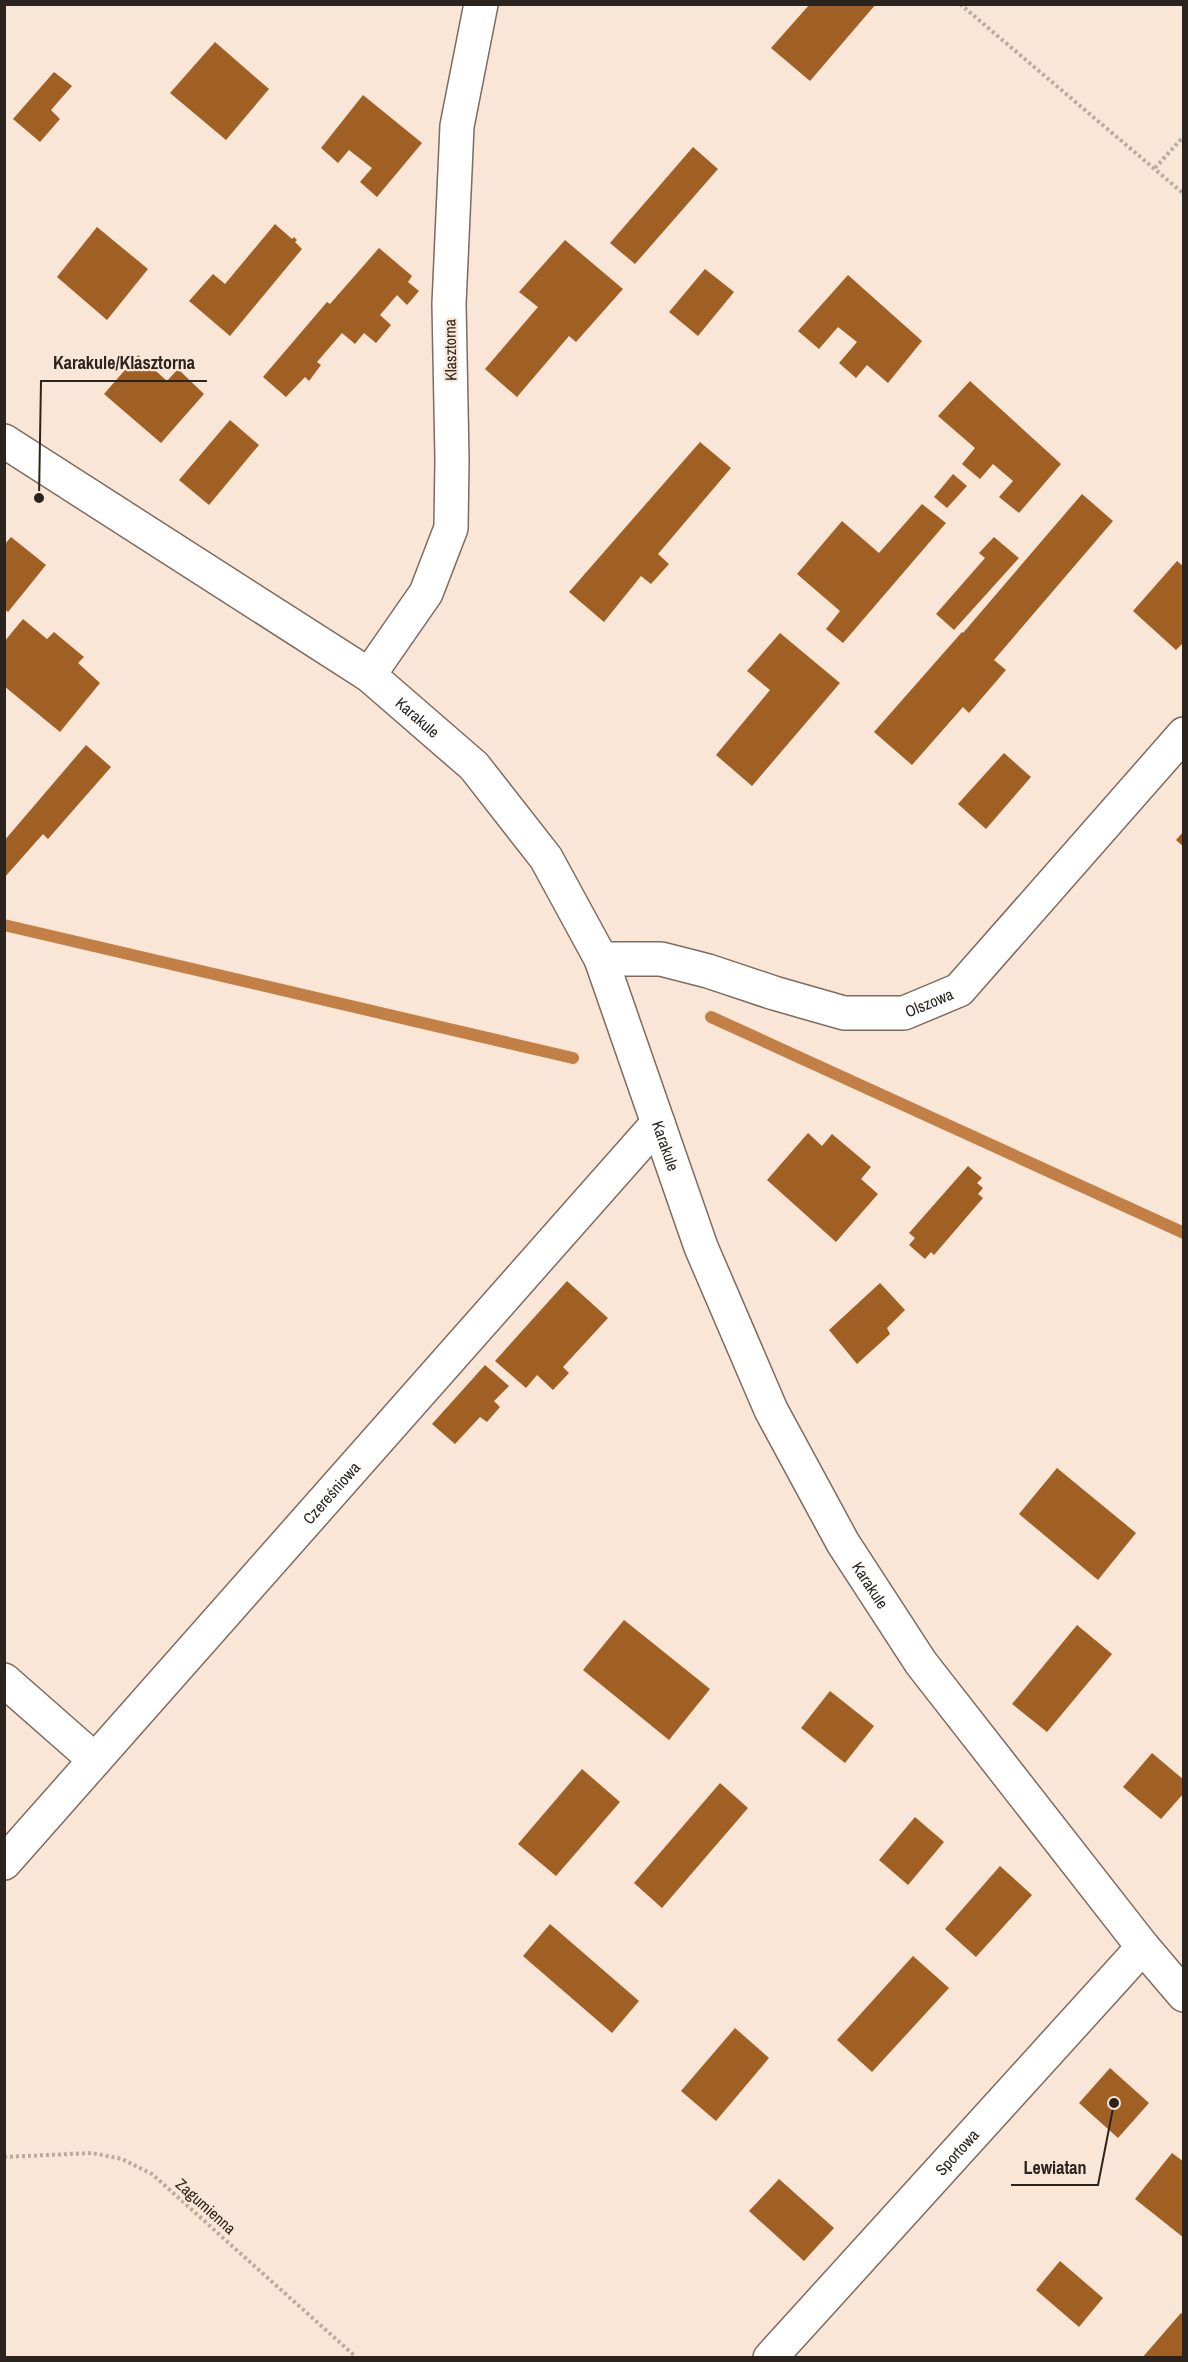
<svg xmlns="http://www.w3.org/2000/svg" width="1188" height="2362" font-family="'Archivo Narrow',sans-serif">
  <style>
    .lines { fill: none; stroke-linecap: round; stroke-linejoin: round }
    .stream { stroke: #c27f46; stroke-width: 12 }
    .building { fill: #a06024 }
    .minor-casing { stroke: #7d6b5e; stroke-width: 36 }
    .path { stroke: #bbab9e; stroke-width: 4; stroke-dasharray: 3 3; stroke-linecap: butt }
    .minor { stroke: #fff; stroke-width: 33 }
    .labels { text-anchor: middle; stroke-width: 4.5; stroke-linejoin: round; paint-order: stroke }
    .street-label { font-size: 16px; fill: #2b241e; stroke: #fae6d7 }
    .leader { fill: none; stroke: #2b241e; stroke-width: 2 }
    .callout-dot { fill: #2b241e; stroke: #fae6d7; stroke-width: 2 }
    .callout-label { font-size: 18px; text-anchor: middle; font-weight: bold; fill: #2b241e; stroke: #fae6d7; stroke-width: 4.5; stroke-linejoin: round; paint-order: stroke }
  </style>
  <rect width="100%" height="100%" fill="#fae6d7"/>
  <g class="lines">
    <g class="stream">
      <path d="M4,925L573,1058"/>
      <path d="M711,1017L1184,1233"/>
    </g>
  </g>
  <g class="building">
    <path d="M810,4H876L810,81L771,48Z"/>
    <path d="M215,42L269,89L226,140L170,93Z"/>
    <path d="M54,72L72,86L51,110L60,119L40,142L13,119Z"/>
    <path d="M363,95L422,143L377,197L360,182L372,168L349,150L338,163L321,148Z"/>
    <path d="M693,147L718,169L635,264L610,243Z"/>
    <path d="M275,224L292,239L294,237L297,240L295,242L302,249L230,336L189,301L213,274L225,284Z"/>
    <path d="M97,227L148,269L107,320L57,277Z"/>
    <path d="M565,240L623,289L576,342L569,336L517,397L485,369L538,307L519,292Z"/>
    <path d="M379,248L412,276L408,282L419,291L407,305L397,295L380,315L391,325L376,343L364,333L355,344L342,333L317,362L321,365L309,381L305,377L286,397L263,377L327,302L330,304Z"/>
    <path d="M705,269L734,292L698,336L669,312Z"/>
    <path d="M848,275L922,341L888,383L867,365L856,378L839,363L857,342L838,327L819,349L798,331Z"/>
    <path d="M138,355L167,381L178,369L204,394L161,443L104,394Z"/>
    <path d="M970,381L1061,464L1019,513L999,497L1013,481L993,464L980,479L962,464L975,448L938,416Z"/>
    <path d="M230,420L259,445L209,505L179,480Z"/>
    <path d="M700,442L731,468L658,554L669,564L651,584L641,576L604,622L569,592Z"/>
    <path d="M953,474L967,486L947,508L934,497Z"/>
    <path d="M1082,494L1113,521L994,660L1006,670L969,713L963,707L912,765L874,732L962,632L963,633Z"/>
    <path d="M922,504L946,523L843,643L826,629L840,611L797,574L842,521L879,553Z"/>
    <path d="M11,537L46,565L8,612L4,609V545Z"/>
    <path d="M994,537L1019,558L954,630L936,614L985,558L979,553Z"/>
    <path d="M1177,561L1184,567V642L1176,650L1133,611Z"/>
    <path d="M23,619L47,639L54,632L84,657L78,663L100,683L60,732L4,686V642Z"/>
    <path d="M780,633L840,683L752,786L716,755L770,690L747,671Z"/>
    <path d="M86,745L111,767L48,839L43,834L4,878V841Z"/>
    <path d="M1004,753L1031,777L986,829L958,804Z"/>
    <path d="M1184,831V847L1176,840Z"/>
    <path d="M808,1133L822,1146L832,1134L871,1167L861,1179L878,1194L836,1242L767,1180Z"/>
    <path d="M968,1166L982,1178L977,1183L983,1188L978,1194L983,1198L934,1255L931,1252L925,1259L909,1245L915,1238L909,1233Z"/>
    <path d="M567,1281L608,1318L563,1367L569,1373L553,1390L537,1375L526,1388L495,1361Z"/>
    <path d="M880,1283L905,1310L887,1328L890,1334L857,1364L829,1330Z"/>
    <path d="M485,1365L509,1386L494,1401L500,1407L487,1422L480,1417L455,1444L432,1424Z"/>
    <path d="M1057,1468L1136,1533L1098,1580L1019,1514Z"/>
    <path d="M624,1620L710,1689L669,1740L583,1670Z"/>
    <path d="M1077,1625L1112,1654L1047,1732L1012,1704Z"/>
    <path d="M830,1691L874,1726L845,1763L801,1728Z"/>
    <path d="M1152,1753L1184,1780V1793L1161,1819L1123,1787Z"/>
    <path d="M582,1769L620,1802L556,1876L518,1844Z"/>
    <path d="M720,1783L748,1808L662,1908L634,1883Z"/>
    <path d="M915,1817L944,1842L908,1885L879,1860Z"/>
    <path d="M1000,1866L1032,1895L976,1957L945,1929Z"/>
    <path d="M550,1924L639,2001L612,2033L523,1956Z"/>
    <path d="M913,1956L949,1988L872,2072L837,2040Z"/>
    <path d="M735,2028L769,2058L716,2121L681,2091Z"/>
    <path d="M1110,2068L1149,2103L1118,2138L1079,2103Z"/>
    <path d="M1172,2153L1184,2162V2238L1135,2199Z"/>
    <path d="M779,2179L834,2228L804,2261L749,2211Z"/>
    <path d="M1060,2261L1103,2298L1079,2327L1036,2290Z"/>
    <path d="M1181,2313L1184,2315V2358H1142Z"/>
  </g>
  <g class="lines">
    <g class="minor-casing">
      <g id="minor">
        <path id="s1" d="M4,441L369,675L474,766L546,858L601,959L701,1247L771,1410L843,1543L921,1663L1143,1947L1184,1995"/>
        <path d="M369,675L426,593L451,528L452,459L449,304L457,126L481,4"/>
        <path id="s2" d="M601,959H661L708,971L774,993L844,1013H904L959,990L1184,734"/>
        <path d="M4,1680L95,1760"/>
        <path id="s3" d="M4,1863L658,1123"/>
        <path id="s4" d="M770,2358L1143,1947"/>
      </g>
    </g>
    <g class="path">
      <path d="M960,4L1184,194"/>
      <path d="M1155,168L1184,136"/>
      <path d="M4,2157L92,2153L122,2159L152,2174L357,2358"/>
    </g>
    <use href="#minor" class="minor"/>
  </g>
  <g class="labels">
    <g class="street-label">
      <text transform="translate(450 350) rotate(-91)" y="6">Klasztorna</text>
      <text dy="6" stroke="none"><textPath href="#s1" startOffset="498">Karakule</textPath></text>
      <text dy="6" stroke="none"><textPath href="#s2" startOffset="338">Olszowa</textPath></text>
      <text dy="6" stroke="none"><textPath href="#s1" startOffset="1002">Karakule</textPath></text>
      <text dy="6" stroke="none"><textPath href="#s3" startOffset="494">Czereśniowa</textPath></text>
      <text dy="6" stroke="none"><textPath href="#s1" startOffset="1488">Karakule</textPath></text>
      <text dy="6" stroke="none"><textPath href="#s4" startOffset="278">Sportowa</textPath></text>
      <text transform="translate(206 2206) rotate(42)" y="6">Zagumienna</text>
    </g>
  </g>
  <path class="leader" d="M39 498L41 381H207M1114 2103L1098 2185H1011"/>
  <g class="callout-dot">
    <circle cx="39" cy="498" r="6"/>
    <circle cx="1114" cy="2103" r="6"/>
  </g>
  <g class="callout-label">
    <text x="124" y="369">Karakule/Klasztorna</text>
    <text x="1055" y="2174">Lewiatan</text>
  </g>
  <rect width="1188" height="2362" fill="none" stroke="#2b241e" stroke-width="12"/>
</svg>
